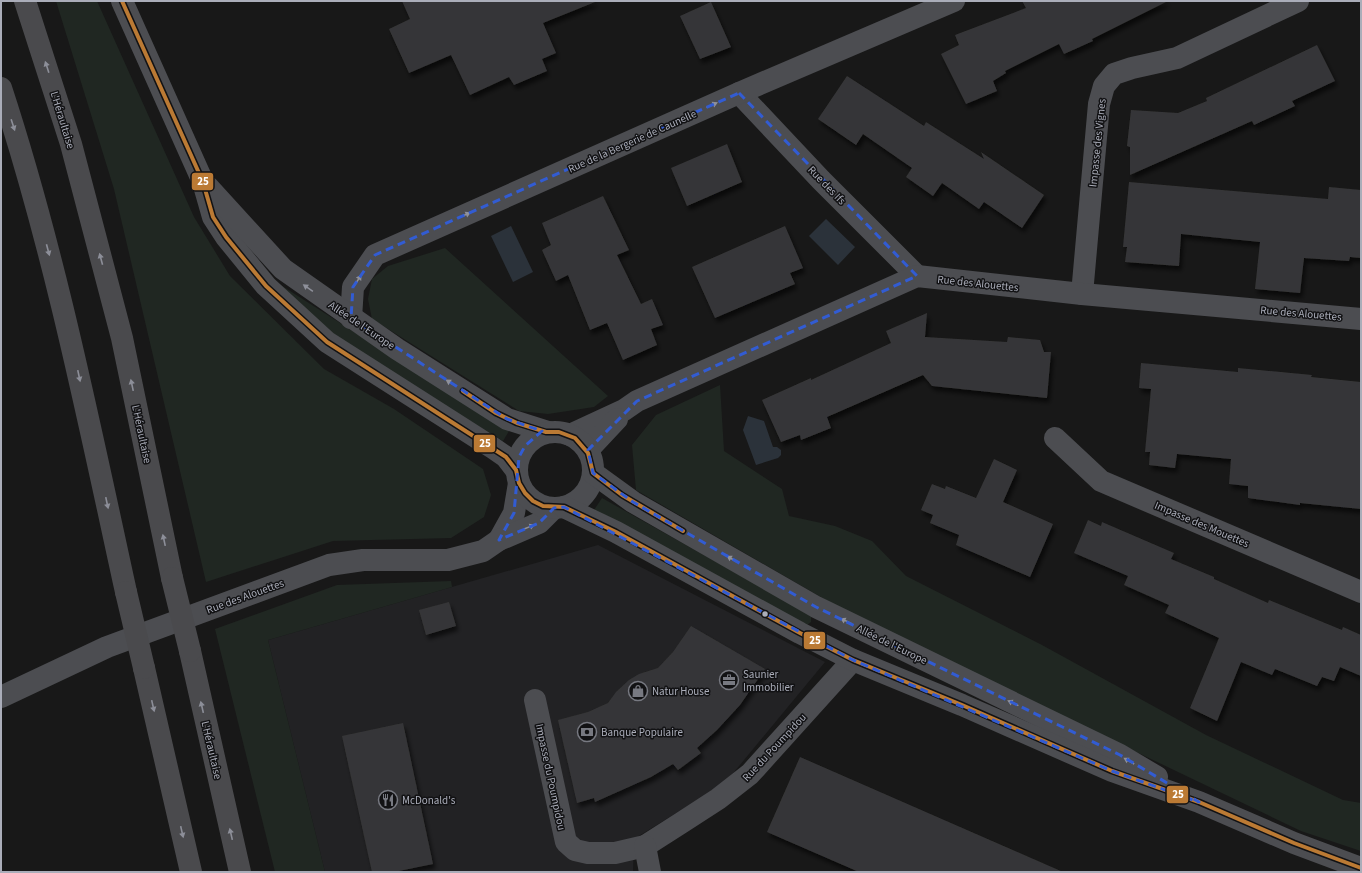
<svg xmlns="http://www.w3.org/2000/svg" width="1362" height="873" font-family="'Source Sans 3',sans-serif">
  <style>
    .built { fill: #222224 }
    .green { fill: #202722 }
    .water { fill: #2b323a }
    .building { fill: #363637; filter: url(#shadow) }
    .lines { fill: none; stroke-linecap: round; stroke-linejoin: round }
    .minor { stroke: #4c4d51; stroke-width: 22 }
    .tertiary { stroke: #4c4d51; stroke-width: 22 }
    .trunk { stroke: #4a4a4d; stroke-width: 22 }
    .trunk-bridge { stroke: #4a4a4d; stroke-width: 22 }
    .bus-1-casing { stroke: #121214; stroke-width: 7 }
    .bus-1 { stroke: #bb7a34; stroke-width: 4 }
    .oneway { fill: #8d8f99 }
    .oneway2 { fill: #8e909a }
    .marked { fill: none; stroke: #325cd3; stroke-width: 3; stroke-dasharray: 8 5; stroke-linejoin: round }
    .bus-dot { fill: #aaadb9; stroke: #121214; stroke-width: 1.5 }
    .labels { text-anchor: middle; stroke-width: 3; stroke-linejoin: round; paint-order: stroke }
    .street-label { font-size: 11px; fill: #aaadb9; stroke: #121214 }
    .poi-label { font-size: 11px; fill: #aaadb9; stroke: #121214; text-anchor: start }
    .line-badge { stroke: #121214; stroke-width: 1.5 }
    .badge-label { font-size: 11px; text-anchor: middle; font-weight: bold; fill: #fff }
  </style>
  <defs>
    <filter id="shadow"><feDropShadow dx="2.5" dy="4.5" stdDeviation="2" flood-color="#0009"/></filter>
  </defs>
  <rect width="100%" height="100%" fill="#181818"/>
  <path class="built" d="M598,545L825,662L725,783L634,839L633,872H325L268,640Z"/>
  <g class="green">
    <path d="M56,1H97L194,217L230,276L324,369L394,409L483,469L491,495L484,517L451,538L333,541L206,582L114,189Z"/>
    <path d="M445,248L608,396L594,407L548,414L519,411L372,319L368,299L372,279L388,266Z"/>
    <path d="M276,282L509,431L503,441L369,360L335,335Z"/>
    <path d="M720,385L724,451L782,489L789,516L835,526L872,541L906,576L1042,645L1206,735L1343,800L1361,803V851L1301,831L857,618L636,490L632,445L656,415Z"/>
    <path d="M602,498L811,615V622L806,626L594,510Z"/>
    <path d="M451,581L452,587L268,640L325,872H275L215,629L337,585Z"/>
  </g>
  <g class="water">
    <path d="M826,219L855,247L838,265L809,236Z"/>
    <path d="M511,226L533,272L513,282L491,236Z"/>
    <path d="M748,416L764,421L773,447H777L781,450V455L778,458L756,465L743,430Z"/>
  </g>
  <g class="building">
    <path d="M402,1H594L595,2L543,23L556,53L542,59L547,71L514,85L509,77L470,95L451,55L409,73L389,29L410,19Z"/>
    <path d="M1022,1H1168L1092,39L1093,41L1064,54L1059,44L1005,71L1006,73L993,81L997,91L966,104L941,54L959,45L955,35L1026,8Z"/>
    <path d="M711,2L731,47L700,59L680,16Z"/>
    <path d="M1317,45L1335,81L1292,101L1295,106L1254,125L1252,121L1130,175V147L1127,146L1131,110L1178,113L1207,101L1206,98Z"/>
    <path d="M847,76L924,126L926,122L984,159L981,152L1044,195L1022,228L984,202L979,209L942,183L933,196L906,177L912,168L863,134L856,145L818,119Z"/>
    <path d="M727,144L742,182L687,206L671,168Z"/>
    <path d="M1129,182L1328,199L1329,187L1361,190V258L1350,257L1349,261L1304,258L1300,293L1255,289L1260,242L1181,234L1179,266L1125,262L1127,247H1123Z"/>
    <path d="M603,196L629,250L617,255L641,304L652,299L663,325L651,329L657,345L623,360L607,323L590,330L568,275L556,281L542,250L551,245L542,223Z"/>
    <path d="M785,226L803,268L790,273L795,284L715,318L692,267Z"/>
    <path d="M927,313L925,337L1007,342L1008,337L1040,340L1044,352H1051L1047,398L932,386L923,375L827,417L831,428L801,440L800,435L781,442L762,400L811,378V380L891,343L886,331Z"/>
    <path d="M1141,363L1238,372V368L1312,375L1311,377L1361,382V509L1300,503V505L1248,498V486L1229,484L1231,459L1177,454L1175,468L1149,465L1150,452H1145L1151,389L1139,388Z"/>
    <path d="M994,459L1017,470L1003,502L1053,524L1030,577L956,545L959,535L930,523L933,515L921,510L932,484L945,489L946,486L976,498Z"/>
    <path d="M1088,520L1101,526L1102,522L1174,553L1171,559L1214,577V579L1268,603L1269,600L1342,630L1343,627L1361,635V676L1340,667L1334,681L1322,677L1317,686L1275,669L1272,675L1241,662L1217,721L1190,708L1219,638L1165,613L1169,605L1124,585L1128,576L1074,553Z"/>
    <path d="M449,602L456,626L426,635L419,610Z"/>
    <path d="M691,626L765,669L740,705L717,730L697,748L701,753L678,770L673,764L651,777L595,802L594,798L577,803L558,720L588,712L608,703L616,692L629,680L639,674L658,668L673,652Z"/>
    <path d="M403,723L433,864L394,872H372L342,736Z"/>
    <path d="M800,757L1063,872H859L767,832Z"/>
  </g>
  <g class="lines">
    <g class="minor">
      <path d="M739,93L821,180L917,276"/>
      <path d="M1082,294L1099,104L1104,86L1114,74L1132,68L1177,58L1298,1"/>
      <path d="M351,318L353,287L375,255L739,93L954,1"/>
      <path d="M570,435L624,410L637,401L917,276L1082,294L1361,319"/>
      <path d="M1055,438L1101,481L1361,592"/>
      <path d="M588,450L617,419"/>
      <path d="M499,540L514,513L519,483"/>
      <path d="M1,697L107,647L329,565L363,560H448L483,551L499,540L539,523L554,508"/>
      <path d="M535,700L566,842L575,850L588,853H615L645,846L681,823L718,799L750,774L853,660"/>
      <path d="M645,846L650,872"/>
    </g>
    <g class="tertiary">
      <path d="M122,1L203,182L213,217L226,237L266,286L327,342L493,448L506,457L516,470"/>
      <path d="M208,187L283,269L397,349L507,419L548,432"/>
      <circle cx="555" cy="470" r="38"/>
      <path d="M593,473L633,502L816,607L1120,755L1157,777"/>
      <path d="M564,507L616,532L800,633L853,660L962,705L1112,771L1199,802L1294,843L1361,868"/>
    </g>
    <g class="trunk">
      <path d="M25,1L71,144L122,338L172,578"/>
      <path d="M1,88C55,253 89,423 126,592"/>
      <path d="M190,651L240,872"/>
      <path d="M144,668L191,872"/>
    </g>
    <g class="trunk-bridge">
      <path d="M172,578L190,651"/>
      <path d="M126,592L144,668"/>
    </g>
    <g class="bus-1-casing">
      <g id="bus-1">
        <path d="M122,1L203,182L213,217L226,237L266,286L327,342L506,457L516,470L519,483L525,493L533,501L543,506L564,507L616,532L800,633L853,660L962,705L1112,771L1199,802L1294,843L1361,868"/>
        <path d="M463,391L496,413L517,423L546,432H559L575,438L588,453L593,473L622,495L683,531"/>
      </g>
    </g>
    <use href="#bus-1" class="bus-1"/>
  </g>
  <defs><path id="oneway-solid" d="M-6-.8H1V-3.2L6.5 0L1 3.2V.8H-6Z"/></defs>
  <g class="oneway">
    <use href="#oneway-solid" transform="translate(47 67) rotate(-108)"/>
    <use href="#oneway-solid" transform="translate(13 125) rotate(72)"/>
    <use href="#oneway-solid" transform="translate(48 250) rotate(75)"/>
    <use href="#oneway-solid" transform="translate(101 259) rotate(-105)"/>
    <use href="#oneway-solid" transform="translate(79 376) rotate(78)"/>
    <use href="#oneway-solid" transform="translate(132 385) rotate(-102)"/>
    <use href="#oneway-solid" transform="translate(107 503) rotate(78)"/>
    <use href="#oneway-solid" transform="translate(164 540) rotate(-102)"/>
    <use href="#oneway-solid" transform="translate(153 706) rotate(77)"/>
    <use href="#oneway-solid" transform="translate(202 707) rotate(-103)"/>
    <use href="#oneway-solid" transform="translate(182 832) rotate(77)"/>
    <use href="#oneway-solid" transform="translate(231 834) rotate(-103)"/>
  </g>
  <g class="oneway2">
    <use href="#oneway-solid" transform="translate(712 105) rotate(-24)"/>
    <use href="#oneway-solid" transform="translate(465 215) rotate(-24)"/>
    <use href="#oneway-solid" transform="translate(358 280) rotate(-56)"/>
    <use href="#oneway-solid" transform="translate(308 288) rotate(-145)"/>
    <use href="#oneway-solid" transform="translate(451 383) rotate(-148)"/>
    <use href="#oneway-solid" transform="translate(529 527) rotate(-22)"/>
    <use href="#oneway-solid" transform="translate(732 559) rotate(-150)"/>
    <use href="#oneway-solid" transform="translate(846 621) rotate(-154)"/>
    <use href="#oneway-solid" transform="translate(1013 703) rotate(-154)"/>
    <use href="#oneway-solid" transform="translate(1129 761) rotate(-150)"/>
  </g>
  <path class="marked" d="M739,93L917,276L637,401L588,450L593,473L633,502L816,607L1120,755L1199,802L1112,771L853,660L564,507L554,508L539,523L499,540L514,513L519,457L525,446L542,431L507,419L351,318L353,287L375,255Z"/>
  <defs>
    <g id="office-ring" transform="scale(1)"><circle r="9.5" fill="#121214" stroke="#777981" stroke-width="1.5"/><path d="M-6-3h4V-5.5h4V-3h4V5H-6ZM-1-4.5V-3h2v-1.5ZM-6 0V1H6V0Z" fill="#777981"/></g>
    <g id="shop-ring" transform="scale(1)"><circle r="9.5" fill="#121214" stroke="#777981" stroke-width="1.5"/><path d="M-5-2.5h2.3a2.7 3.5 0 0 1 5.4 0H5L5.5 6h-11ZM-1.5-2.5h3a1.5 2.3 0 0 0-3 0Z" fill="#777981"/></g>
    <g id="bank-ring" transform="scale(1)"><circle r="9.5" fill="#121214" stroke="#777981" stroke-width="1.5"/><path d="M-6-4H6V4H-6ZM0-2.3a2.3 2.3 0 1 0 0 4.6a2.3 2.3 0 1 0 0-4.6Z" fill="#777981"/></g>
    <g id="restaurant-ring" transform="scale(1)"><circle r="9.5" fill="#121214" stroke="#777981" stroke-width="1.5"/><path d="M-5-6h1v4h1v-4h1v4h1v-4h1v5L-1.5 .5V6h-2V.5L-5-1ZM5-6V6H3V1.5H1.5Q1.5-4 5-6Z" fill="#777981"/></g>
  </defs>
  <g fill-rule="evenodd">
    <use href="#office-ring" x="729" y="680"/>
    <use href="#shop-ring" x="638" y="691"/>
    <use href="#bank-ring" x="587" y="732"/>
    <use href="#restaurant-ring" x="388" y="800"/>
  </g>
  <circle class="bus-dot" cx="765" cy="614" r="3.5"/>
  <g class="labels">
    <g class="street-label">
      <text transform="translate(63 120) rotate(73)" y="4">L'Héraultaise</text>
      <text transform="translate(632 141) rotate(-24)" y="4">Rue de la Bergerie de Caunelle</text>
      <text transform="translate(1097 143) rotate(-84)" y="4">Impasse des Vignes</text>
      <text transform="translate(827 185) rotate(46)" y="4">Rue des Ifs</text>
      <text transform="translate(978 283) rotate(6)" y="4">Rue des Alouettes</text>
      <text transform="translate(1301 313) rotate(5)" y="4">Rue des Alouettes</text>
      <text transform="translate(362 325) rotate(34)" y="4">Allée de l'Europe</text>
      <text transform="translate(142 434) rotate(78)" y="4">L'Héraultaise</text>
      <text transform="translate(1202 524) rotate(23)" y="4">Impasse des Mouettes</text>
      <text transform="translate(245 596) rotate(-20)" y="4">Rue des Alouettes</text>
      <text transform="translate(892 644) rotate(26)" y="4">Allée de l'Europe</text>
      <text transform="translate(774 747) rotate(-47)" y="4">Rue du Poumpidou</text>
      <text transform="translate(212 750) rotate(77)" y="4">L'Héraultaise</text>
      <text transform="translate(551 777) rotate(78)" y="4">Impasse du Poumpidou</text>
    </g>
    <g class="poi-label">
      <text x="743" y="678">Saunier<tspan x="743" dy="13">Immobilier</tspan></text>
      <text x="652" y="695">Natur House</text>
      <text x="601" y="736">Banque Populaire</text>
      <text x="402" y="804">McDonald's</text>
    </g>
  </g>
  <g class="line-badge">
    <rect x="191" y="172" width="23" height="19" rx="4" fill="#bb7a34"/>
    <rect x="473" y="434" width="23" height="19" rx="4" fill="#bb7a34"/>
    <rect x="803" y="631" width="23" height="19" rx="4" fill="#bb7a34"/>
    <rect x="1166" y="785" width="23" height="19" rx="4" fill="#bb7a34"/>
  </g>
  <g class="badge-label">
    <text x="203" y="185">25</text>
    <text x="485" y="447">25</text>
    <text x="815" y="644">25</text>
    <text x="1178" y="798">25</text>
  </g>
  <rect width="1362" height="873" fill="none" stroke="#aaadb9" stroke-width="4"/>
</svg>
